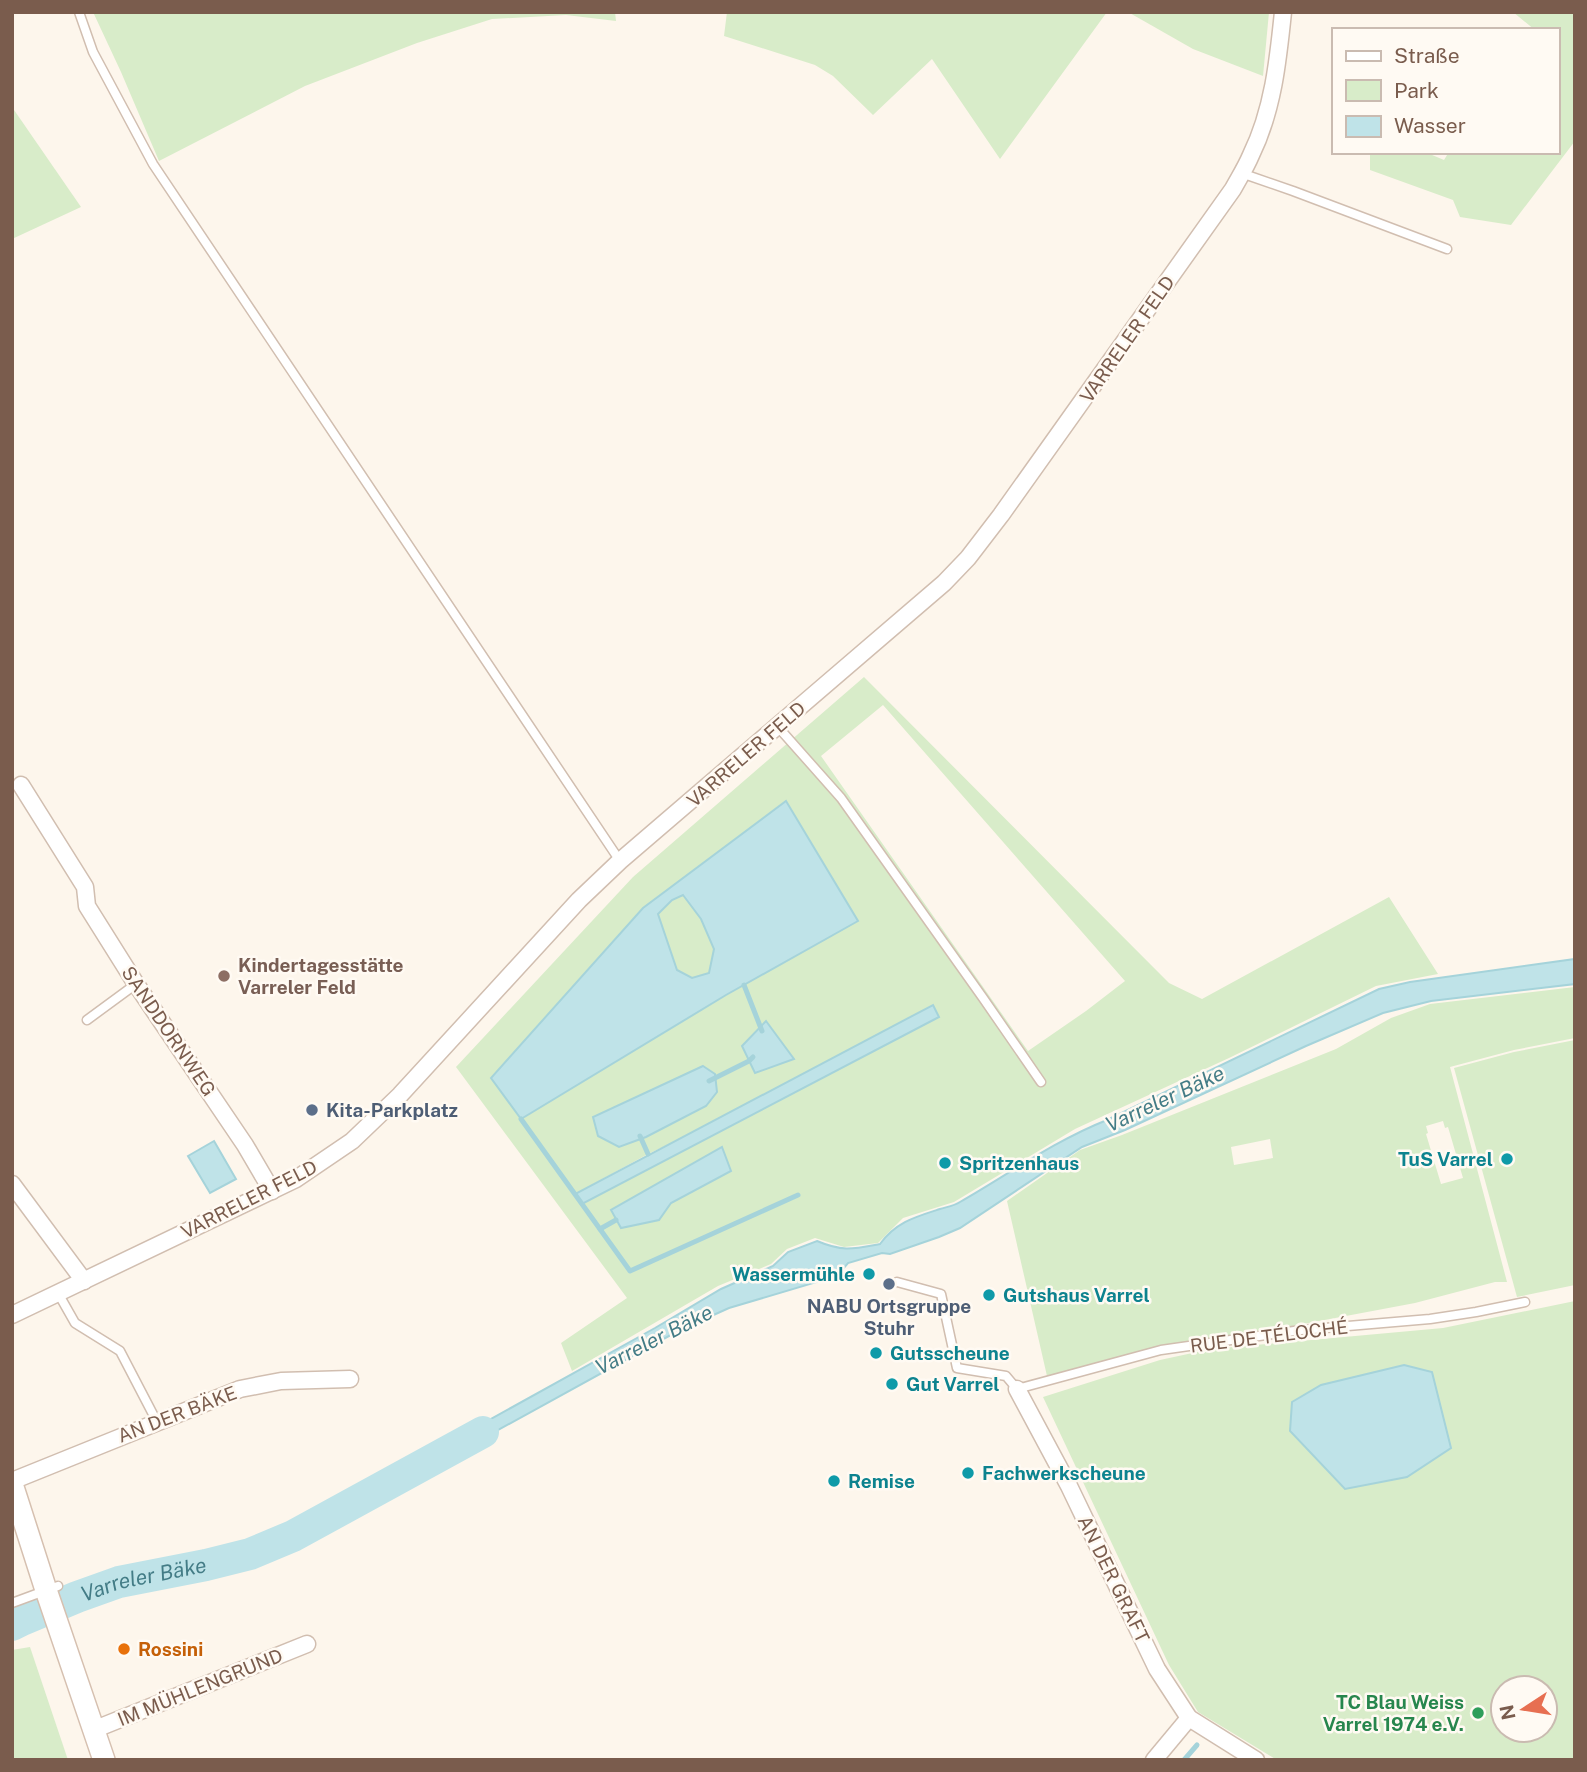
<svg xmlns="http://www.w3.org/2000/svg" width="1587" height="1772" font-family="'Public Sans',sans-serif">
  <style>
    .green { fill: #d8ecc9; fill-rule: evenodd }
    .water { fill: #bfe3e8; stroke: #a5d3da; stroke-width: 2; fill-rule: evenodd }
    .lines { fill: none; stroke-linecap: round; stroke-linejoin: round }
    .stream { stroke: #a5d3da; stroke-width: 5 }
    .river { stroke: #bfe3e8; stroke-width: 32 }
    .lane-casing { stroke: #d1beb0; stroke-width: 11 }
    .street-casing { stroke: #d1beb0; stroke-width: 19 }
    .secondary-casing { stroke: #d6c0b0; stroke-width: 24 }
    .lane { stroke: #fff; stroke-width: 8 }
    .street { stroke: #fff; stroke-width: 16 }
    .secondary { stroke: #fff; stroke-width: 21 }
    .education-dot { fill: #8d6e63; stroke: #fffaf3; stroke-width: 2.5 }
    .service-dot { fill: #5c6f8a; stroke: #fffaf3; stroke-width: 2.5 }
    .culture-dot { fill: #0f9aa8; stroke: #fffaf3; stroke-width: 2.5 }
    .food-dot { fill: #e8710a; stroke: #fffaf3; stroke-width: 2.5 }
    .leisure-dot { fill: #2e9e5b; stroke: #fffaf3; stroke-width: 2.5 }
    .labels { text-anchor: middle; stroke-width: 5; stroke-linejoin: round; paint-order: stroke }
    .street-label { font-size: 19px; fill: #7a5c4d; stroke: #fffaf3 }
    .education-label { font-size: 19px; font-weight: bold; fill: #785e54; stroke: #fffaf3; text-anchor: start }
    .service-label { font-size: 19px; font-weight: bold; fill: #4e5e75; stroke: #fffaf3; text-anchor: start }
    .culture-label { font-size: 19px; font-weight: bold; fill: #0d838f; stroke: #fffaf3; text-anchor: start }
    .food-label { font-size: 19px; font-weight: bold; fill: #c56008; stroke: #fffaf3; text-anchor: start }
    .leisure-label { font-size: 19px; font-weight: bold; fill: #27864d; stroke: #fffaf3; text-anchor: end }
    .water-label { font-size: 21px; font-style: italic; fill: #437c86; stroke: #fffaf3 }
  </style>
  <rect width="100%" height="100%" fill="#fdf6ec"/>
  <g class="green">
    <path d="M93,12H615L616,21L566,15L492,19L417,43L305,86L159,161L121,72Z"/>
    <path d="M727,12H1107L1000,159L932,59L873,115L833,76L815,65L724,36Z"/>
    <path d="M1128,12H1269L1263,76L1193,49Z"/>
    <path d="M1513,12H1575V141L1511,225L1460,217L1453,200L1370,170V152H1425L1444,160L1449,152H1557V30H1535Z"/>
    <path d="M12,107L81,207L12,239Z"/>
    <path d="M864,677L1169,983L1202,999L1389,897L1438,974L1376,986L1229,1058L1075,1129L954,1202L903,1218L878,1243L844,1247L815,1238L787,1249L771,1264L718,1286L572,1371L561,1343L627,1298L456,1067L633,877ZM883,705L1125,981L1086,1011L1028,1051L821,756ZM786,801L858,921L726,995L492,1078L643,908ZM938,1017L582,1204L575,1194L648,1154ZM706,1106L646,1137L619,1147L598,1136L593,1117ZM722,1148L731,1171L671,1203L611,1211Z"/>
    <path d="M683,895L701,919L714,949L709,973L692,978L677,970L658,914L672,900Z"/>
    <path d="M1575,987V1038L1514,1050L1450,1067L1507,1282H1495L1415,1303L1239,1336L1157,1348L1047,1376L1007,1201L1080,1150L1122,1135L1336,1049L1391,1018L1430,1004ZM1443,1121L1445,1128L1448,1127L1463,1178L1441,1184L1426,1134L1428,1133L1426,1126ZM1270,1139L1273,1158L1234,1165L1231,1147Z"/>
    <path d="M1575,1040V1285L1517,1297L1454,1068L1514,1052Z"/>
    <path d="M1575,1301V1760H1277L1198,1712L1169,1665L1043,1397L1160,1360L1211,1349L1443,1328ZM1503,1688H1545V1730H1503Z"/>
    <path d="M30,1647L68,1760H12V1650Z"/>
  </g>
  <g class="water">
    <path d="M786,801L858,921L726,995L521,1119L491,1078L643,908ZM683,895L701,919L714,949L709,973L692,978L677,970L658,914L672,900Z"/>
    <path d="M1575,959V984L1431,1001L1383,1013L1306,1046L1125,1130L1082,1147L960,1228L939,1237L890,1254L882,1253L848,1263L837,1276L729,1308L678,1331L460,1451L446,1452L453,1440L655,1328L721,1289L773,1266L788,1252L817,1241C843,1252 853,1249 880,1244C896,1222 915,1217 940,1209C946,1207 954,1206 960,1202C1009,1174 1054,1141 1107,1120L1379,989L1410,982Z"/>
    <path d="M933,1005L939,1017L582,1204L575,1194Z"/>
    <path d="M766,1021L794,1059L755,1073L742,1046Z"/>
    <path d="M703,1066L715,1074L717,1092L706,1106L646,1137L619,1147L598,1136L593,1117Z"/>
    <path d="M214,1141L236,1179L210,1193L188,1156Z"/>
    <path d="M722,1147L731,1171L671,1203L659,1220L621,1228L611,1210Z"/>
    <path d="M1404,1365L1432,1372L1451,1448L1407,1477L1345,1489L1290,1431L1292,1402L1321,1385Z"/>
  </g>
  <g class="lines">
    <g class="stream">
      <path d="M744,985L762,1031"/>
      <path d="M709,1081L749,1061L753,1057"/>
      <path d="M521,1119L630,1271L798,1195"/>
      <path d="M640,1136L648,1154"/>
      <path d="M600,1229L616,1220"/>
      <path d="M1184,1760L1197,1745"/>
    </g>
    <path class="river" id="s1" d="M12,1625L22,1620L77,1597L119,1582L206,1565L250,1554L293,1536L483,1432"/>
    <g class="lane-casing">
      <g id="lane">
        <path d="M79,12L93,52L153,164L620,861"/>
        <path d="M1241,173L1293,191L1447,249"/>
        <path d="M778,727L841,798L983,998L1041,1082"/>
        <path d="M87,1020L136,984"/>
        <path d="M897,1282L941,1294L957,1368L1006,1376L1017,1389L1161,1350L1301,1330L1430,1319L1476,1312L1525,1302"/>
        <path d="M58,1293L75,1323L120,1351L157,1422"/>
        <path d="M12,1603L58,1586"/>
      </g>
    </g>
    <g class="street-casing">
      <g id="street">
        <path d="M21,785L85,887L87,906L136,984L245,1145L272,1191"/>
        <path d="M12,1184L84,1281"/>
        <path d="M12,1315L296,1179L352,1141L400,1095L579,900L620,861L944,583L968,558L1001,515L1233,189C1239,178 1246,167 1251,155C1273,110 1278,61 1283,12"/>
        <path d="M1017,1389L1069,1486L1157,1669L1189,1718L1256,1760"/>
        <path d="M12,1481L240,1389L281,1381L350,1379"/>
        <path d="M93,1730L307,1644"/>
        <path d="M1154,1760L1189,1718"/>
      </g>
    </g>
    <g class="secondary-casing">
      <path id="secondary" d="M12,1484L46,1590L104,1760"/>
    </g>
    <use href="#lane" class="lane"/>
    <use href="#street" class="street"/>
    <use href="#secondary" class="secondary"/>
  </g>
  <circle class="education-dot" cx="224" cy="976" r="7"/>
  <g class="service-dot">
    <circle cx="312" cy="1110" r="7"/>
    <circle cx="889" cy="1284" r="7"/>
  </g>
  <g class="culture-dot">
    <circle cx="1507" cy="1159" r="7"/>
    <circle cx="945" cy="1163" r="7"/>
    <circle cx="869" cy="1274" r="7"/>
    <circle cx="989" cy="1295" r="7"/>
    <circle cx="876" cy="1353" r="7"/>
    <circle cx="892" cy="1384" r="7"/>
    <circle cx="968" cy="1473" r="7"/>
    <circle cx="834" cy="1481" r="7"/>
  </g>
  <circle class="food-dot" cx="124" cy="1649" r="7"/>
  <circle class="leisure-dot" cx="1478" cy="1713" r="7"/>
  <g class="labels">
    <g class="street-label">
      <text transform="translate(1127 339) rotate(-55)" y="7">VARRELER FELD</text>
      <text transform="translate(746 754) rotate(-41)" y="7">VARRELER FELD</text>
      <text transform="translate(169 1031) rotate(56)" y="7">SANDDORNWEG</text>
      <text transform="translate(249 1199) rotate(-27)" y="7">VARRELER FELD</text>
      <text transform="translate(1269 1336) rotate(-7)" y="7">RUE DE TÉLOCHÉ</text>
      <text transform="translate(177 1414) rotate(-21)" y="7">AN DER BÄKE</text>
      <text transform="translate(1114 1579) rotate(64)" y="7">AN DER GRAFT</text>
      <text transform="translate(200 1687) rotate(-22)" y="7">IM MÜHLENGRUND</text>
    </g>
    <g class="education-label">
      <text x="238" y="972">Kindertagesstätte<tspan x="238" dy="22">Varreler Feld</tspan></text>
    </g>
    <g class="service-label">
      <text x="326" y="1117">Kita-Parkplatz</text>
      <text x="889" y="1313" text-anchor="middle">NABU Ortsgruppe<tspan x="889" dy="22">Stuhr</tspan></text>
    </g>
    <g class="culture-label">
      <text x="1493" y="1166" text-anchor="end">TuS Varrel</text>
      <text x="959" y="1170">Spritzenhaus</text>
      <text x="855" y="1281" text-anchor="end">Wassermühle</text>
      <text x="1003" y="1302">Gutshaus Varrel</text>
      <text x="890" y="1360">Gutsscheune</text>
      <text x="906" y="1391">Gut Varrel</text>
      <text x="982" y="1480">Fachwerkscheune</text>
      <text x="848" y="1488">Remise</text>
    </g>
    <g class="food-label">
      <text x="138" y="1656">Rossini</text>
    </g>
    <g class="leisure-label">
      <text x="1464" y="1709">TC Blau Weiss<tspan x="1464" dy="22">Varrel 1974 e.V.</tspan></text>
    </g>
    <g class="water-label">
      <text transform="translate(1165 1099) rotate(-25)" y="7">Varreler Bäke</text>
      <text transform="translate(654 1340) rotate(-27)" y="7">Varreler Bäke</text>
      <text dy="7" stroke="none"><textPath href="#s1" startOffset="140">Varreler Bäke</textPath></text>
    </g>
  </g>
  <rect width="1587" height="1772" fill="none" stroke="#7a5c4d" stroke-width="28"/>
  <rect x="1332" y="28" width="228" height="126" fill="#fffaf3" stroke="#cabbb1" stroke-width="2"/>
  <rect x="1346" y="51" width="35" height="10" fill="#ffffff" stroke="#cabbb1" stroke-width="2"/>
  <text x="1394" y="63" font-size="21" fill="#7a5c4d">Straße</text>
  <rect x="1346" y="80" width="35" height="21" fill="#d8ecc9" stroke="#cabbb1" stroke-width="2"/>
  <text x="1394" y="98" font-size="21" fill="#7a5c4d">Park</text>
  <rect x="1346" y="116" width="35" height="21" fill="#bfe3e8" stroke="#cabbb1" stroke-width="2"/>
  <text x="1394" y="133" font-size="21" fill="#7a5c4d">Wasser</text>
  <g transform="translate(1524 1709) rotate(258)"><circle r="33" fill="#fffaf3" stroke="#cabbb1" stroke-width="2"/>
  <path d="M0-5L12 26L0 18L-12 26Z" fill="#e76f51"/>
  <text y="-10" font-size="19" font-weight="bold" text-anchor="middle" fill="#7a5c4d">N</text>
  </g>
</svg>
